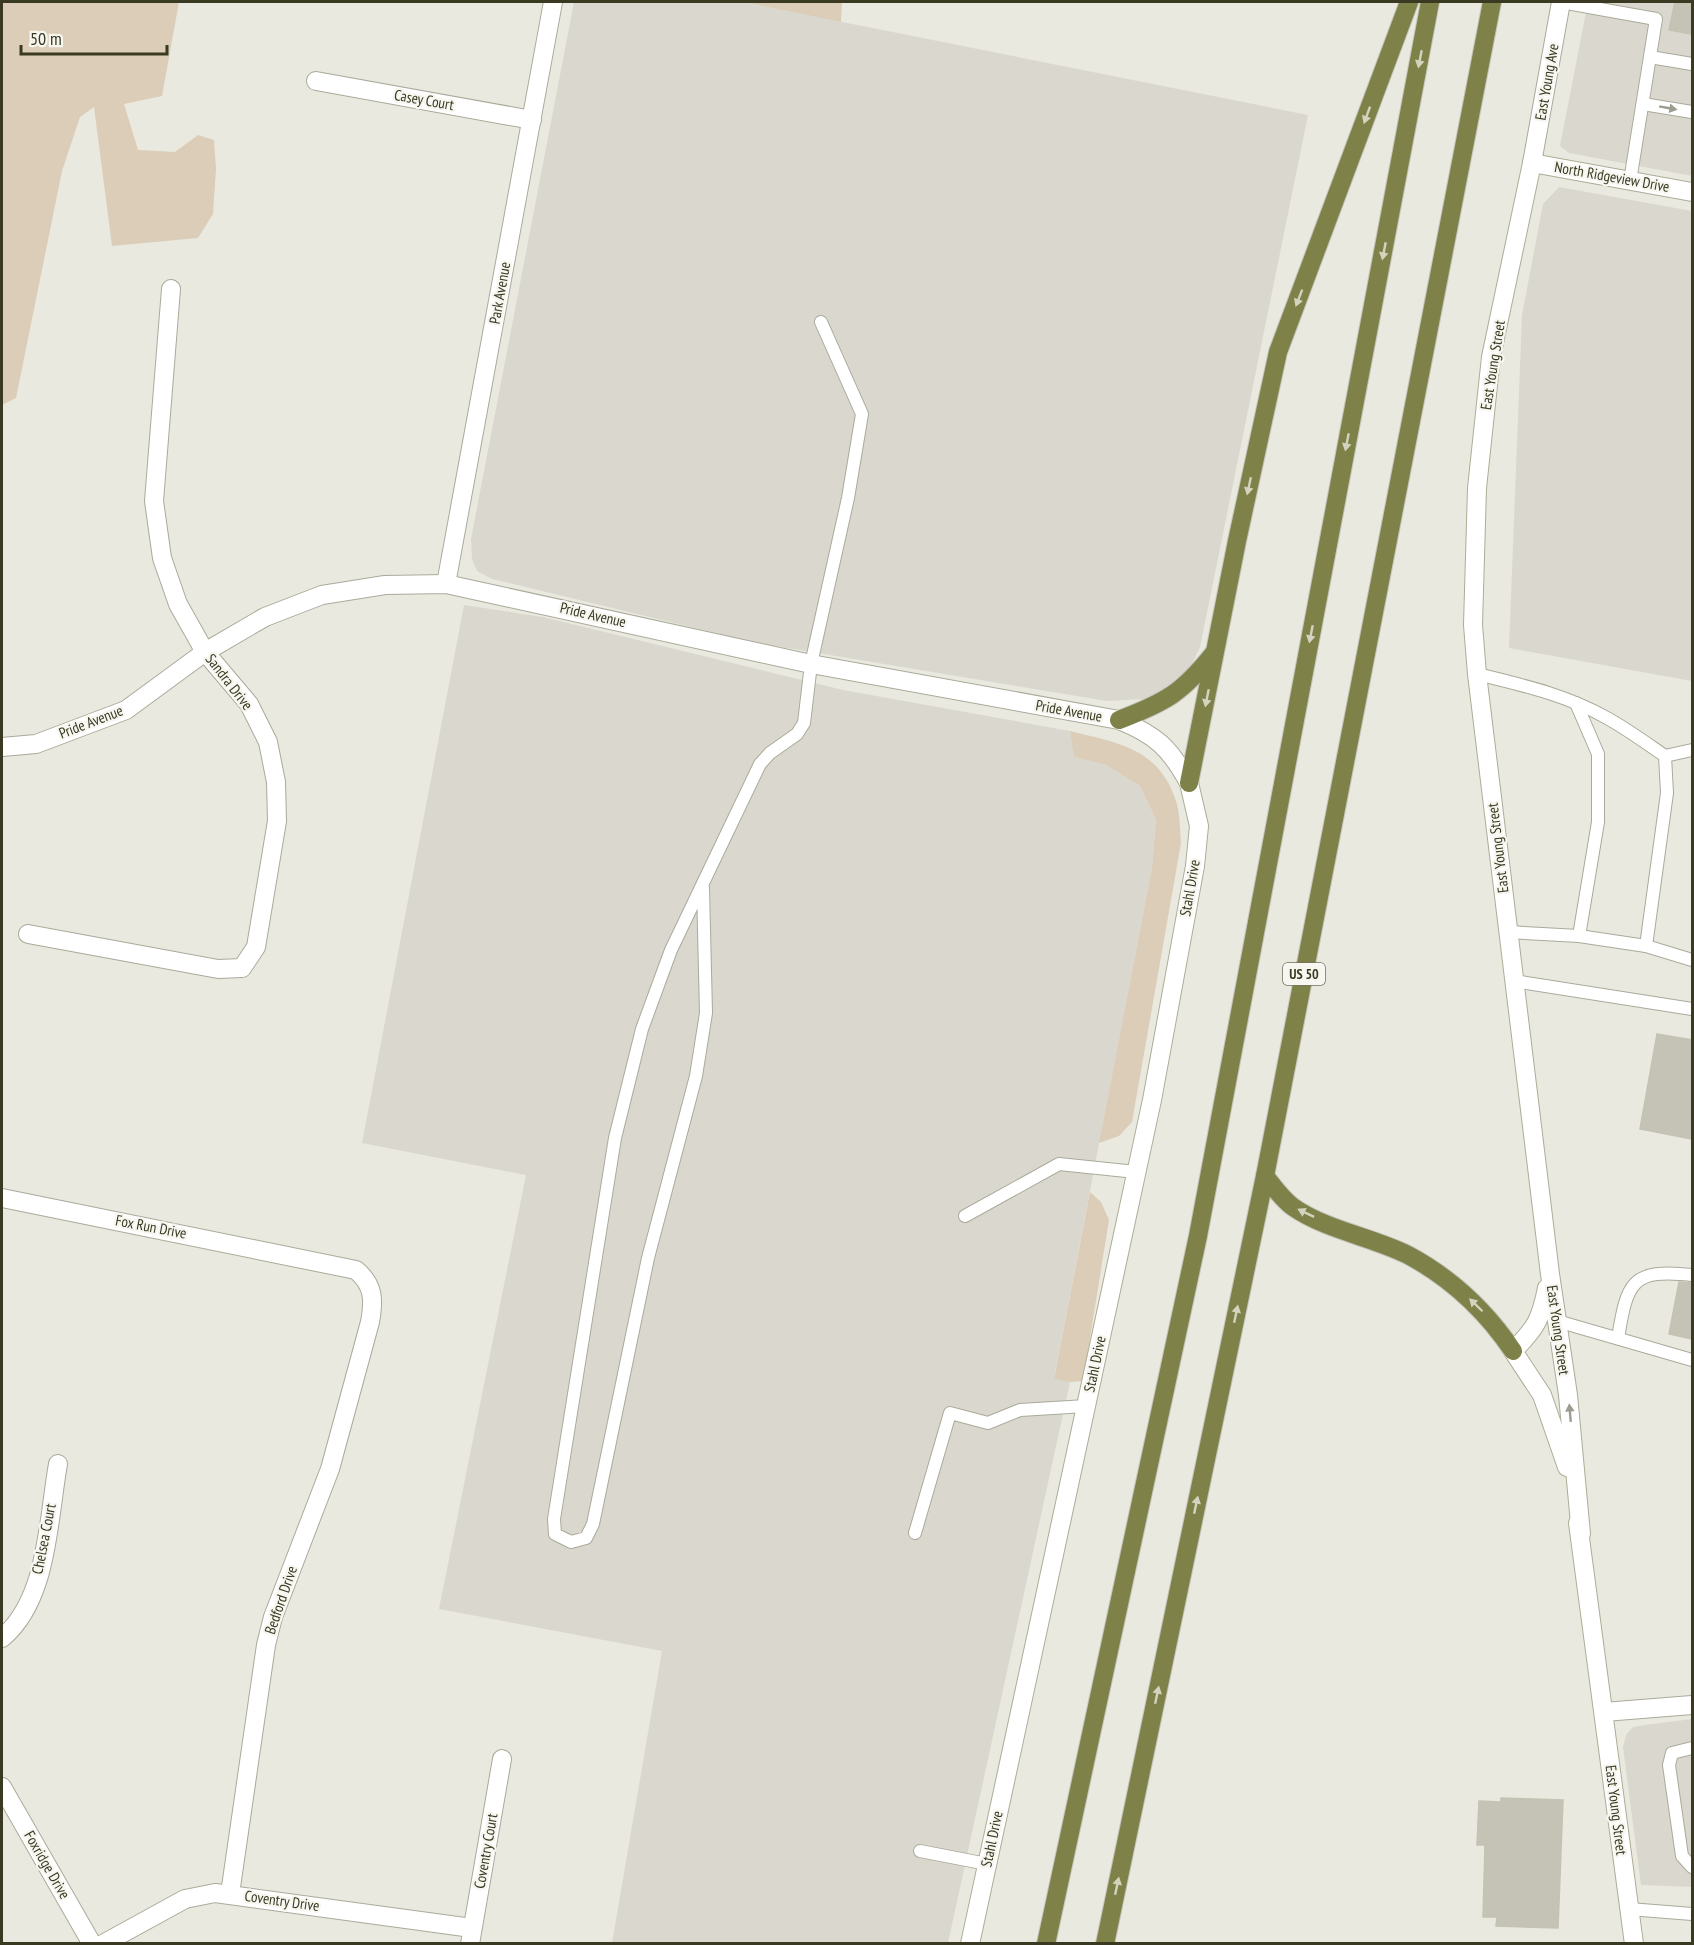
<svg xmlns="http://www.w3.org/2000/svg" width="1694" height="1945" font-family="'PT Sans Narrow',sans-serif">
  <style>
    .built { fill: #dad8ce }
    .green { fill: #dbcdb8 }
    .building { fill: #c5c3b5; stroke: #c4c2b2; stroke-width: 1.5 }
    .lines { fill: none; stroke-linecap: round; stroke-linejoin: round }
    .service-casing { stroke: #aaaa9b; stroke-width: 14 }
    .minor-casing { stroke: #aaaa9b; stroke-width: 20 }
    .secondary-casing { stroke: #adac96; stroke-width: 20 }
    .trunk-casing { stroke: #c4c4bc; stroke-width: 20 }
    .service { stroke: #fff; stroke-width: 12 }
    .minor { stroke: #fff; stroke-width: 18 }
    .secondary { stroke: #fff; stroke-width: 18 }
    .trunk { stroke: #7e8248; stroke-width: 18 }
    .oneway { fill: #d3d3be }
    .oneway2 { fill: #9c9c90 }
    .labels { text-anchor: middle; stroke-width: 4.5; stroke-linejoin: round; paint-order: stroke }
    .shield { fill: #f7f6f0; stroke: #72725f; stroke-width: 1.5 }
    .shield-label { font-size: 14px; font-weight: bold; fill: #393a21 }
    .street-label { font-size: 15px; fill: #393a21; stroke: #f7f6f0 }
  </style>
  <rect width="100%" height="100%" fill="#eae9df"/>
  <g class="built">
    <path d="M574,2H742L1308,115L1200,647L1186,676L1166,691L1144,699L1107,701L757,643L492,579L477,571L472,559L471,539Z"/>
    <path d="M1588,2H1692V176L1569,153L1560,146Z"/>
    <path d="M1559,187L1692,211V681L1509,648L1522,315L1543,204Z"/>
    <path d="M464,605L543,617L843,690L1070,731L1075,757L1106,765L1140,786L1156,820L1152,868L1054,1378L1070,1382L948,1943H612L662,1651L439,1609L526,1175L362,1143Z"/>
    <path d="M1692,1719V1887L1641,1885L1623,1747L1626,1735L1633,1727L1645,1725Z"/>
  </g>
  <g class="green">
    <path d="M2,2H179L162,96L124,104L138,150L175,152L198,135L214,140L216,169L213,214L198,238L112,246L94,107L80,117L62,171L16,398L2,405Z"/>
    <path d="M742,2H842L841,22Z"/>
    <path d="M1070,731C1118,743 1159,748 1176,801C1180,813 1180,830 1181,843L1132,1122L1119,1136L1099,1143L1152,868L1156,820L1140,786L1106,765L1074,757Z"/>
    <path d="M1090,1192L1101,1202L1109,1220L1083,1381L1070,1382L1054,1379Z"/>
  </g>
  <g class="building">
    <path d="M1675,2H1692V34L1669,30Z"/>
    <path d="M1657,1034L1692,1040V1139L1640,1129Z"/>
    <path d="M1679,1282L1692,1283V1339L1669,1334Z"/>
    <path d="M1501,1798L1563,1800L1558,1928L1496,1926L1497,1917H1483L1485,1845H1477L1479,1801L1501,1802Z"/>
  </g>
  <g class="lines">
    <g class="service-casing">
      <g id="service">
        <path d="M1561,2L1656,19L1630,181"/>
        <path d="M1650,57L1692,64"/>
        <path d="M1643,104L1692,112"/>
        <path d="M1477,674C1522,685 1567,695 1607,718C1627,729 1646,743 1665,756L1667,793L1646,946L1579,936L1508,932"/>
        <path d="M1576,703L1598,754V822L1579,936"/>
        <path d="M1665,756L1692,750"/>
        <path d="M703,888L706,1013L696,1076L648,1258L593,1524L586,1538L571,1542L555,1534L554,1519L615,1138L642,1029L671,950L760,764L770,753L797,734L804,723L811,664L848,498L862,414L821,322"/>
        <path d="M1646,946L1692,960"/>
        <path d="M1514,981L1692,1009"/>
        <path d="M965,1216L1059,1164L1136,1172"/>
        <path d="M1557,1321L1692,1360"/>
        <path d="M1618,1338C1627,1283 1631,1268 1692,1275"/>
        <path d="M915,1533L950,1413L988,1423L1020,1410L1086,1406"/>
        <path d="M1692,1748L1672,1753L1669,1765L1682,1856L1692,1867"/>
        <path d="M920,1851L987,1864"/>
        <path d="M1629,1909L1692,1914"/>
      </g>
    </g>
    <g class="minor-casing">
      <g id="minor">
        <path d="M316,81L532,120"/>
        <path d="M1532,163L1561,2"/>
        <path d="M446,584L553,2"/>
        <path d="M2,747L36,744L126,710L205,652L265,617L322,595L385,585L446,584L811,664L1119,720C1156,735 1170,748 1189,783"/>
        <path d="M28,934L218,969L242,968L256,947L277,821L276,782L268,742L249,704L205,652L178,604L162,558L154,501L171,289"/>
        <path d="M2,1198L356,1270C374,1285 374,1300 370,1322L330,1469L273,1617L266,1645L230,1894"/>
        <path d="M2,1638C48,1600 48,1520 58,1464"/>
        <path d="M1604,1712L1692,1705"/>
        <path d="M2,1787L92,1944"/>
        <path d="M103,1944L185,1899L215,1893L472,1928"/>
        <path d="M470,1944L502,1759"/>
      </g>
    </g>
    <g class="secondary-casing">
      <g id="secondary">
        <path d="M1547,1288C1541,1319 1536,1328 1513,1351L1542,1395L1567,1467"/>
        <path d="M1578,1523L1634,1944"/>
        <path d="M1581,1534L1568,1395L1550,1274L1477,674L1473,625L1477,488L1491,357L1532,163L1692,192"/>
        <path d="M970,1944L1152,1100L1195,866L1199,826L1189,783"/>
      </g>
    </g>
    <g class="trunk-casing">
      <g id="trunk">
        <path d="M1119,720C1166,702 1182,693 1214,653"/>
        <path d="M1189,783L1237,541L1278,352L1409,2"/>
        <path d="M1265,1176C1273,1186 1282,1199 1293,1207C1326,1230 1372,1237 1408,1255C1451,1278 1486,1311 1513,1351"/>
        <path d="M1046,1944L1198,1236L1430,2"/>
        <path d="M1105,1944L1265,1176L1492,2"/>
      </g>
    </g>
    <use href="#service" class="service"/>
    <use href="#minor" class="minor"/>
    <use href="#secondary" class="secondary"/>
    <use href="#trunk" class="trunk"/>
  </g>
  <defs><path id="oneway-solid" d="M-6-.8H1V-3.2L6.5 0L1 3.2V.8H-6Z" transform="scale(1.5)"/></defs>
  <g class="oneway">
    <use href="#oneway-solid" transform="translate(1420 59) rotate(101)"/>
    <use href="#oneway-solid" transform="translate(1367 115) rotate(110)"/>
    <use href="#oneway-solid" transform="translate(1384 251) rotate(101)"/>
    <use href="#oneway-solid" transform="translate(1299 298) rotate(111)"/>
    <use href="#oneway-solid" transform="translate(1347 442) rotate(101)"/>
    <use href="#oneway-solid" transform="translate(1249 486) rotate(102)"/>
    <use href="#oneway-solid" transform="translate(1311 634) rotate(101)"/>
    <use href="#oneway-solid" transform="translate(1207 698) rotate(101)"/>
    <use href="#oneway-solid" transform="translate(1306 1213) rotate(-154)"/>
    <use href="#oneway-solid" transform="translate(1476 1305) rotate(-136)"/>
    <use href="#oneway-solid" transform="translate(1236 1314) rotate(-78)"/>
    <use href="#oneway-solid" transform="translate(1196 1505) rotate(-78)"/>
    <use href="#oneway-solid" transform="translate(1157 1695) rotate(-78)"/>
    <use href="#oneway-solid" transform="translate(1117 1886) rotate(-78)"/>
  </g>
  <g class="oneway2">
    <use href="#oneway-solid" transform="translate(1668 108) rotate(10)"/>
    <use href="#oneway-solid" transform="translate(1570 1413) rotate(-95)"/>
  </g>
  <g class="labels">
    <rect class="shield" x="1283" y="963" width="42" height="22" rx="4.5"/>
    <g class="shield-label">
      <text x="1304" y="979">US 50</text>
    </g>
    <g class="street-label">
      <text transform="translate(1547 82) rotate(-80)" y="5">East Young Ave</text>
      <text transform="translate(424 100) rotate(10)" y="5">Casey Court</text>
      <text transform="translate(1612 177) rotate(10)" y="5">North Ridgeview Drive</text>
      <text transform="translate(500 293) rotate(-80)" y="5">Park Avenue</text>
      <text transform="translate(1493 365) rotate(-81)" y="5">East Young Street</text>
      <text transform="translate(593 615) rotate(13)" y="5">Pride Avenue</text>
      <text transform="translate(229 682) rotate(52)" y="5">Sandra Drive</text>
      <text transform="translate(1069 711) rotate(10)" y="5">Pride Avenue</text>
      <text transform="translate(91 722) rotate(-21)" y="5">Pride Avenue</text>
      <text transform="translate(1498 848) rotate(-97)" y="5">East Young Street</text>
      <text transform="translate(1190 888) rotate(-80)" y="5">Stahl Drive</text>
      <text transform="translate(151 1227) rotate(11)" y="5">Fox Run Drive</text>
      <text transform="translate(1558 1330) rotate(82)" y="5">East Young Street</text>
      <text transform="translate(1095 1364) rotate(-78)" y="5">Stahl Drive</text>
      <text transform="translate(44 1539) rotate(-79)" y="5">Chelsea Court</text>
      <text transform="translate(281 1600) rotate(-71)" y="5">Bedford Drive</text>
      <text transform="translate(1616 1810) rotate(83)" y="5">East Young Street</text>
      <text transform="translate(992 1839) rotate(-78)" y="5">Stahl Drive</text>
      <text transform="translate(486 1851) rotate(-80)" y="5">Coventry Court</text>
      <text transform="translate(47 1865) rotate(60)" y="5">Foxridge Drive</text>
      <text transform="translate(282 1901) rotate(8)" y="5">Coventry Drive</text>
    </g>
  </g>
  <rect width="1694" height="1945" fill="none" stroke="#393a21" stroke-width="6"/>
  <path d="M21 45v9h146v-9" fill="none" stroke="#393a21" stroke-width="3"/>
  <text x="30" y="45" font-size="18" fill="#393a21" stroke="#f7f6f0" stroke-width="4.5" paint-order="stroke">50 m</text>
</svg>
